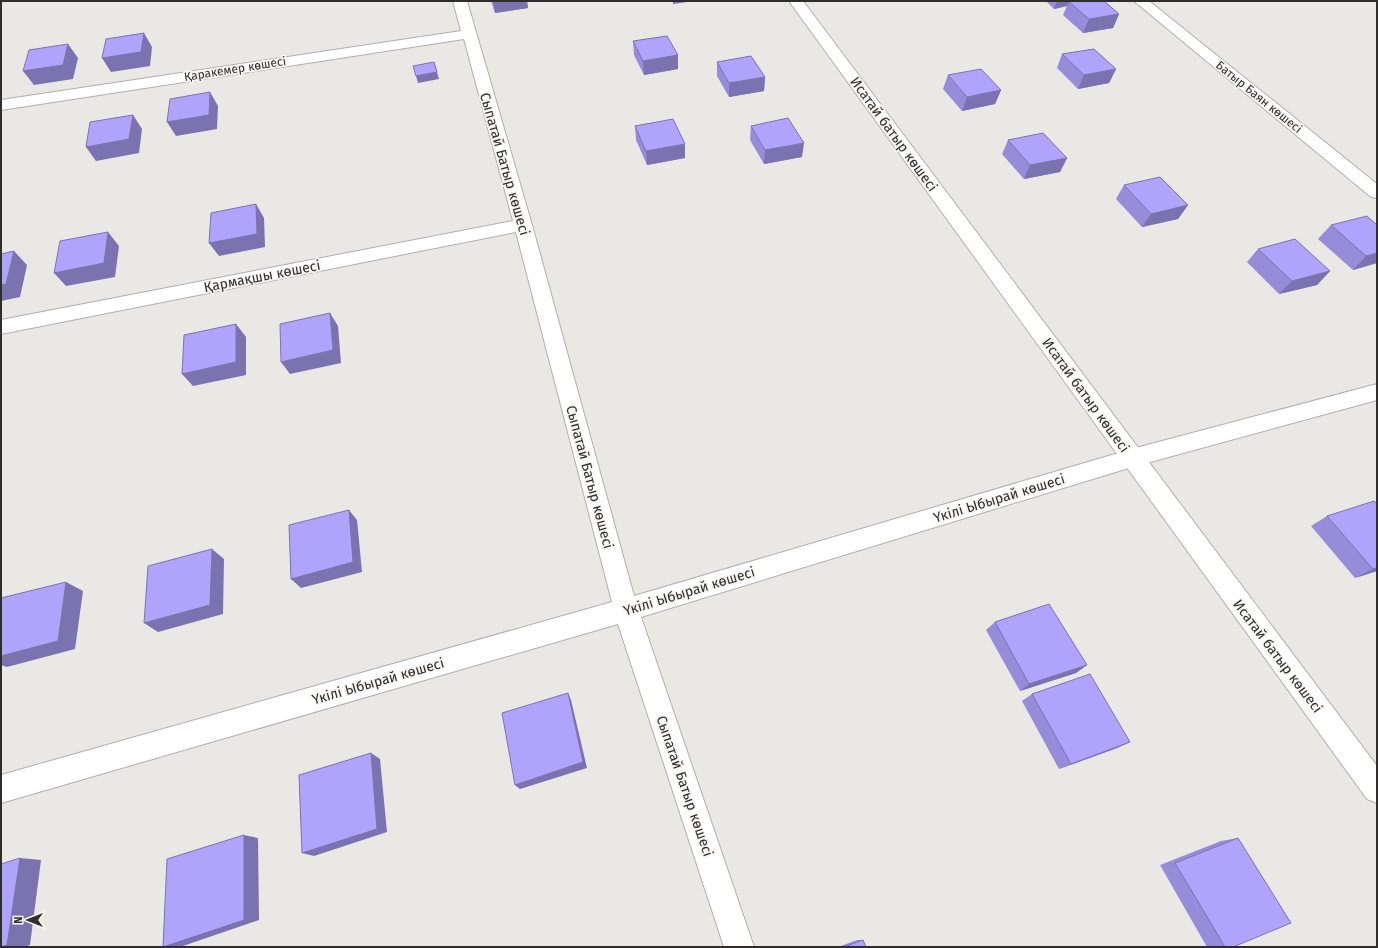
<svg xmlns="http://www.w3.org/2000/svg" width="1378" height="948" font-family="'Fira Sans',sans-serif">
  <style>
    .lines { fill: none; stroke-linecap: round; stroke-linejoin: round }
    .street-casing { stroke: #b1afac; stroke-width: 2 }
    .secondary-casing { stroke: #b1afac; stroke-width: 2 }
    .street { fill: #fff; fill-rule: evenodd }
    .secondary { fill: #fff; fill-rule: evenodd }
    .wall { fill: #978cd9 }
    .shaded-wall { fill: #7b72b0 }
    .building { fill: #b0a3fc; stroke: #7b72b0 }
    .labels { text-anchor: middle; stroke-width: 3.5; stroke-linejoin: round; paint-order: stroke }
    .far-street-label { font-size: 12px; fill: #2f2e2c; stroke: #f8f5f2 }
    .street-label { font-size: 14px; fill: #2f2e2c; stroke: #f8f5f2 }
  </style>
  <rect width="100%" height="100%" fill="#eae8e5"/>
  <g class="lines">
    <g class="street-casing">
      <g id="street">
        <path d="M453,1H467L532,225L634,596L1132,449L1377,384V400L1132,467L641,617L754,947H724L618,624L1,803V775L612,602L516,232L1,334V320L513,221L464,39L1,110V100L461,31Z"/>
        <path d="M1134,1H1149L1377,184V198L1371,197Z"/>
      </g>
    </g>
    <g class="secondary-casing">
      <path id="secondary" d="M789,1H803L1377,766V803L1367,799Z"/>
    </g>
    <use href="#street" class="street"/>
    <use href="#secondary" class="secondary"/>
  </g>
  <g class="wall">
    <path d="M491,1H527L528,8L495,13Z"/>
    <path d="M1046,1H1104L1119,14L1113,28L1083,33L1063,15L1067,6L1054,9Z"/>
    <path d="M633,41L678,55V69L644,75L634,55Z"/>
    <path d="M1062,54L1116,69L1109,83L1078,89L1057,68Z"/>
    <path d="M717,62L765,77L764,91L729,97L717,76Z"/>
    <path d="M948,75L1001,90L995,104L962,111L943,89Z"/>
    <path d="M635,126L685,158L647,165L636,140Z"/>
    <path d="M751,126L802,157L764,164L750,140Z"/>
    <path d="M1008,140L1067,158L1060,172L1024,179L1002,154Z"/>
    <path d="M1124,185L1188,205L1178,219L1142,227L1116,199Z"/>
    <path d="M1331,225H1377V263L1353,270L1318,239Z"/>
    <path d="M1258,249L1330,271L1317,285L1279,294L1247,262Z"/>
    <path d="M1327,516L1377,571L1355,578L1311,526Z"/>
    <path d="M995,622L1087,665L1076,673L1020,691L986,630Z"/>
    <path d="M1032,694L1130,742L1117,748L1059,769L1022,701Z"/>
    <path d="M1238,838L1233,947H1207L1160,865L1221,841Z"/>
    <path d="M857,940H863L866,947H838Z"/>
  </g>
  <g class="shaded-wall">
    <path d="M493,1H527L528,8L495,13Z"/>
    <path d="M673,1H694L673,4Z"/>
    <path d="M1057,1H1084L1069,2L1067,6L1054,9Z"/>
    <path d="M1119,14L1113,28L1083,33L1089,19Z"/>
    <path d="M144,33L152,47L150,66L111,72L102,58Z"/>
    <path d="M68,44L78,58L73,79L34,85L23,71Z"/>
    <path d="M678,55V69L644,75L643,61Z"/>
    <path d="M434,62L439,79L418,83L416,76Z"/>
    <path d="M1116,69L1109,83L1078,89L1084,75Z"/>
    <path d="M765,77L764,91L729,97V83Z"/>
    <path d="M1001,90L995,104L962,111L967,97Z"/>
    <path d="M210,92L218,106L217,129L176,136L167,122Z"/>
    <path d="M133,115L142,129L139,153L96,161L86,147Z"/>
    <path d="M804,143L802,157L764,164L765,150Z"/>
    <path d="M685,144V158L647,165L646,151Z"/>
    <path d="M1067,158L1060,172L1024,179L1030,165Z"/>
    <path d="M256,204L264,218L265,247L219,256L209,243Z"/>
    <path d="M1188,205L1178,219L1142,227L1151,214Z"/>
    <path d="M108,232L119,246L115,277L66,286L54,273Z"/>
    <path d="M14,251L27,265L20,297L1,301V285Z"/>
    <path d="M1377,253V263L1353,270L1366,256Z"/>
    <path d="M1330,271L1317,285L1279,294L1292,281Z"/>
    <path d="M330,313L338,326L341,363L290,374L281,362Z"/>
    <path d="M236,324L246,337V375L193,386L182,374Z"/>
    <path d="M349,510L357,520L362,572L301,588L291,579Z"/>
    <path d="M212,549L224,559L223,614L158,632L144,623Z"/>
    <path d="M1377,568V571L1355,578L1373,569Z"/>
    <path d="M66,582L83,591L75,649L7,667L1,665V656Z"/>
    <path d="M1087,665L1076,673L1020,691L1029,684Z"/>
    <path d="M568,693L571,700L587,768L520,789L515,785Z"/>
    <path d="M1130,742L1117,748L1059,769L1071,764Z"/>
    <path d="M371,753L380,759L387,832L314,856L302,853Z"/>
    <path d="M244,835L258,838L259,920L180,947H163Z"/>
    <path d="M20,858L41,860L30,945L24,947H1Z"/>
  </g>
  <g class="building">
    <path d="M1072,1H1104L1119,14L1089,19L1069,2Z"/>
    <path d="M144,33L141,52L102,58L106,39Z"/>
    <path d="M667,36L678,55L643,61L633,41Z"/>
    <path d="M68,44L63,65L23,71L29,50Z"/>
    <path d="M1094,49L1116,69L1084,75L1062,54Z"/>
    <path d="M751,56L765,77L729,83L717,62Z"/>
    <path d="M434,62L437,72L416,76L413,66Z"/>
    <path d="M981,69L1001,90L967,97L948,75Z"/>
    <path d="M210,92L209,115L167,122L170,99Z"/>
    <path d="M133,115L129,139L86,147L90,122Z"/>
    <path d="M788,118L804,143L765,150L751,126Z"/>
    <path d="M673,119L685,144L646,151L635,126Z"/>
    <path d="M1043,133L1067,158L1030,165L1008,140Z"/>
    <path d="M1160,177L1188,205L1151,214L1124,185Z"/>
    <path d="M256,204L257,234L209,243L211,213Z"/>
    <path d="M1367,216L1377,225V253L1366,256L1331,225Z"/>
    <path d="M108,232L104,263L54,273L60,241Z"/>
    <path d="M1295,239L1330,271L1292,281L1258,249Z"/>
    <path d="M14,251L6,284L1,285V254Z"/>
    <path d="M330,313L333,350L281,362L280,324Z"/>
    <path d="M236,324V362L182,374L184,335Z"/>
    <path d="M1374,501L1377,504V568L1373,569L1327,516Z"/>
    <path d="M349,510L353,562L291,579L289,525Z"/>
    <path d="M212,549L210,605L144,623L148,566Z"/>
    <path d="M66,582L58,641L1,656V598Z"/>
    <path d="M1049,604L1087,665L1029,684L995,622Z"/>
    <path d="M1090,674L1130,742L1071,764L1032,694Z"/>
    <path d="M568,693L583,762L515,785L502,713Z"/>
    <path d="M371,753L377,829L302,853L299,775Z"/>
    <path d="M244,835V920L163,947L167,859Z"/>
    <path d="M1238,838L1291,923L1233,947H1225L1175,863Z"/>
    <path d="M20,858L7,945L1,947V864Z"/>
    <path d="M863,940L866,947H844Z"/>
  </g>
  <g class="labels">
    <g class="far-street-label">
      <text transform="translate(235 69) rotate(-9)" y="4">Қаракемер көшесі</text>
      <text transform="translate(1259 97) rotate(39)" y="4">Батыр Баян көшесі</text>
    </g>
    <g class="street-label">
      <text transform="translate(894 134) rotate(54)" y="5">Исатай батыр көшесі</text>
      <text transform="translate(505 164) rotate(74)" y="5">Сыпатай Батыр көшесі</text>
      <text transform="translate(262 276) rotate(-11)" y="5">Қармақшы көшесі</text>
      <text transform="translate(1086 395) rotate(54)" y="5">Исатай батыр көшесі</text>
      <text transform="translate(590 477) rotate(75)" y="5">Сыпатай Батыр көшесі</text>
      <text transform="translate(999 498) rotate(-17)" y="5">Үкілі Ыбырай көшесі</text>
      <text transform="translate(689 591) rotate(-17)" y="5">Үкілі Ыбырай көшесі</text>
      <text transform="translate(1278 656) rotate(53)" y="5">Исатай батыр көшесі</text>
      <text transform="translate(378 681) rotate(-16)" y="5">Үкілі Ыбырай көшесі</text>
      <text transform="translate(685 786) rotate(71)" y="5">Сыпатай Батыр көшесі</text>
    </g>
  </g>
  <rect width="1378" height="948" fill="none" stroke="#2f2e2c" stroke-width="4"/>
  <g transform="translate(28 920) rotate(270)" stroke="#f8f5f2" stroke-width="3" paint-order="stroke">
  <path d="M0-3L7 15L0 10L-7 15Z" fill="#2f2e2c"/>
  <text y="-6" font-size="11" font-weight="bold" text-anchor="middle" fill="#2f2e2c">N</text>
  </g>
</svg>
